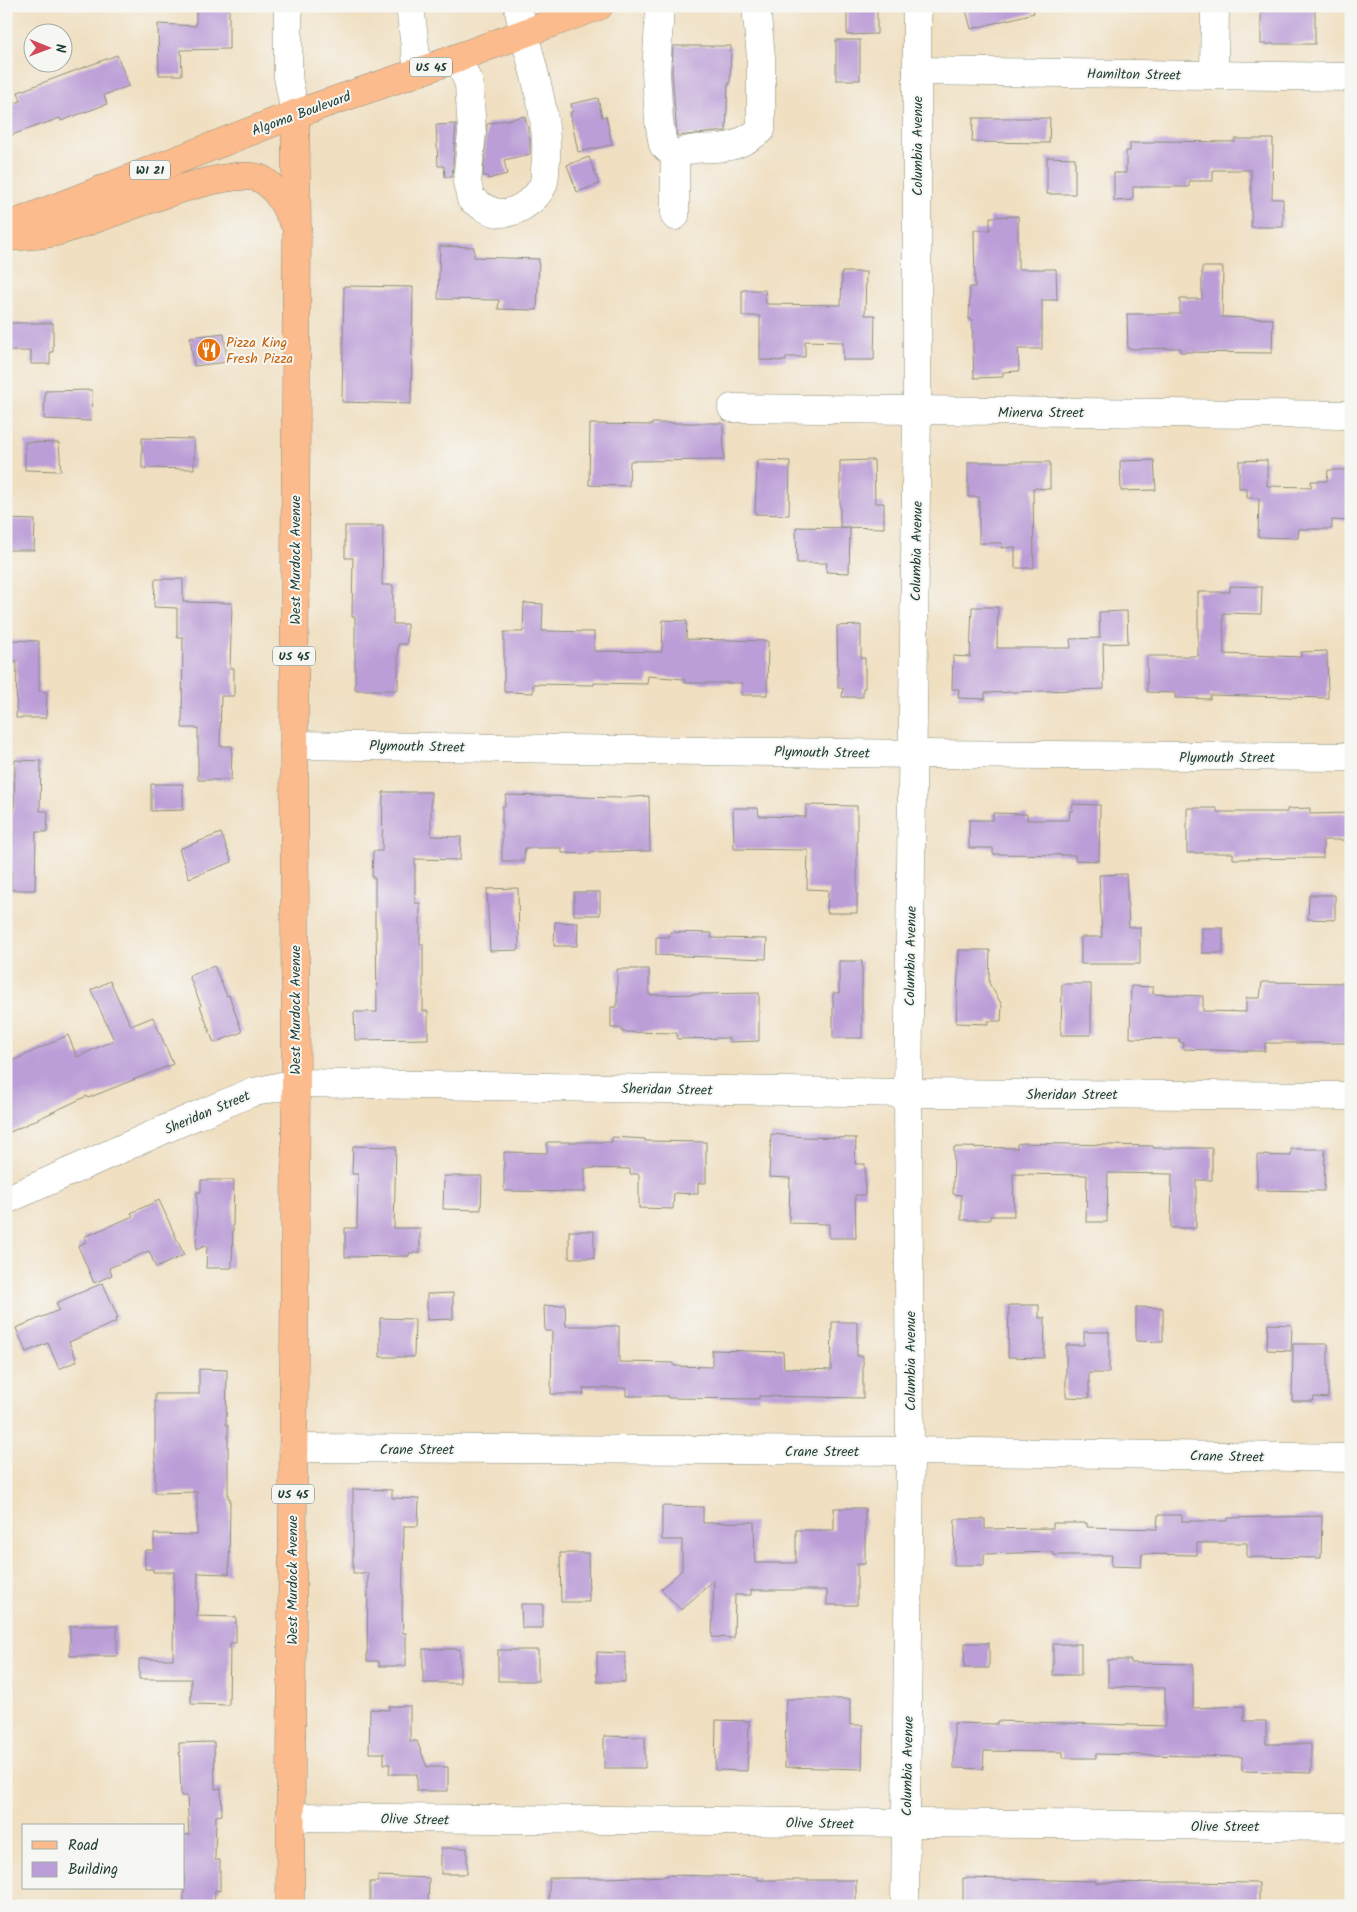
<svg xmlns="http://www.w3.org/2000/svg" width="1357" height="1912" font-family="Kalam,sans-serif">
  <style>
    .building { fill: #bb9dd7 }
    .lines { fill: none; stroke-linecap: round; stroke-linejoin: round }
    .minor-casing { stroke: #888e7a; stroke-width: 29 }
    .major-casing { stroke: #888e7a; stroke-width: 29 }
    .minor { stroke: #fff; stroke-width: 28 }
    .major { stroke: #fbbb8d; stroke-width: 28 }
    .labels { text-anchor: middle; stroke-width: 4; stroke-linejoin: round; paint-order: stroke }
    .shield { fill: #f6f6f2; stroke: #60746d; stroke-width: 1 }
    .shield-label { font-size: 12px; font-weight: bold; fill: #1f3d34 }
    .street-label { font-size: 14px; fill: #1f3d34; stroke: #f6f6f2 }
    .food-label { font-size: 14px; fill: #c56008; stroke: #f6f6f2; text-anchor: start }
  </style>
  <rect width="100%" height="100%" fill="#f6f6f2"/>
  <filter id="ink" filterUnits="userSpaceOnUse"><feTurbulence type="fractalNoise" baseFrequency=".02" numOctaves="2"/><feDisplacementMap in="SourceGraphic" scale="10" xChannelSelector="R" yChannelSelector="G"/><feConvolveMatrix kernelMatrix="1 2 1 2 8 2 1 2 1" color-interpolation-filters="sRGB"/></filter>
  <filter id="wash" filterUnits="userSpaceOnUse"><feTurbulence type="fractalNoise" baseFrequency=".0096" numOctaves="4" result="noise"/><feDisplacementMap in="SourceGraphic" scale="20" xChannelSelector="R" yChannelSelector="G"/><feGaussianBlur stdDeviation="1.12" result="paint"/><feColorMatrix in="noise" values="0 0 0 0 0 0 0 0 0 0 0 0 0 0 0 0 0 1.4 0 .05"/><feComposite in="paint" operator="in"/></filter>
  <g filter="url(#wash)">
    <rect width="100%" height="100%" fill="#f0dfc1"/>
    <g id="blocks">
      <g class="building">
        <path d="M196,6H229V49L181,50L182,75H159L158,24L196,26Z"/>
        <path d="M847,6H877V34L847,35Z"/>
        <path d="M965,6H1033L1034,13L971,29Z"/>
        <rect x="1261" y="6" width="54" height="38"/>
        <rect x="836" y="40" width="24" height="40"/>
        <path d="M673,46H731L730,84H728L726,131L677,136L672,73Z"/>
        <path d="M117,55L129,86L104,95L107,104L61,121L60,118L6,137V106L21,101L18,92Z"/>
        <path d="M598,98L602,117L606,116L612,145L578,152L570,112H573L571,104Z"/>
        <path d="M525,116L530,139V154L504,160L507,174L488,179L487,176H483L487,124Z"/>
        <path d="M973,118H1050L1049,143L972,142Z"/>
        <path d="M456,124L452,177H445L444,166H438L436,125Z"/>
        <path d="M1235,139H1273L1272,199H1283V227H1251V170H1213V181H1189V187H1133V200L1114,201V173H1126V151H1130V143H1154V141L1235,142Z"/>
        <path d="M589,157L599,184L577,192L567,165Z"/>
        <path d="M1047,157L1075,158V194H1047Z"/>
        <path d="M1018,216V269H1056L1057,300H1042V349H1018L1019,371L1003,372V377L974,378L972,320H969L970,287H975L974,230H990V217Z"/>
        <path d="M440,246L474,247V257L539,259L537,310L498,309L499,300L438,299Z"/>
        <path d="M1202,267H1223L1222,317L1273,319L1272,353L1180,352V348L1128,349L1127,314H1180V299H1202Z"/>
        <path d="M842,272H866L865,315H875L874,360H843V342L805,341V357H786V361L760,360V316H742V290H765L766,304L841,305Z"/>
        <path d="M344,286L413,287L411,404L342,402Z"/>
        <path d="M9,323H53V352H50V364H31V351H9Z"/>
        <path d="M224,333L227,362L194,366L190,337Z"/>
        <path d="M92,390L91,421L44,419L45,391Z"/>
        <path d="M652,423H723L724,460L630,461L629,486L589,485L590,424L652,425Z"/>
        <path d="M142,438L194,439V469L142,468Z"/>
        <path d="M25,442L59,443L61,471L25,470Z"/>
        <path d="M757,460L790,461L789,515L755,514Z"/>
        <path d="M874,460L875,503H884V528L840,527V461Z"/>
        <path d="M1154,460L1156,490L1121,491L1120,461Z"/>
        <path d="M1267,460V486L1311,487V481H1327L1328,470H1351L1349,521L1332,520V529H1299L1298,538L1258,537L1259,498H1247V488H1239V461Z"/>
        <path d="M968,462H1050V489L1033,488L1034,568H1015V547L1001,548L1002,543H979V497H968Z"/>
        <path d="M6,519L35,520L34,550H6Z"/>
        <path d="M345,526H383L382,585H393V624H407V644H398V690H355V617H352L353,558H345Z"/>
        <path d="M796,527L850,528L849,573L826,572L827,563H797Z"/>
        <path d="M155,579H183V602L232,603L230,668H234V696H221L220,746H232L231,780H198V728H182L183,637H177V608L154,607Z"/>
        <path d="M1230,586L1262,587L1261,614L1223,613L1224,654L1301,657V652L1327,651L1328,698L1210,695V699L1175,698V693L1147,692V656H1198V592H1230Z"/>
        <path d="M524,603L543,604L542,631L594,632V651L662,652L663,620L687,621L686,639L768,641L767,695H741L742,683H685L684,679L648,676L647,684L594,683V685L533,684V693L504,692V632H523Z"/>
        <path d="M972,607H998L997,648H1071L1070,639L1100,638L1099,612L1127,611L1128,643L1103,644L1104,689L985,693V699L958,698L959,689H952L953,656L970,657Z"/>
        <path d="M861,625V658H865V688H863V697H842L843,688H838L837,626Z"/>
        <path d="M6,640L39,641V691L47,692L46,718H16L17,661H6Z"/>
        <path d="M15,760L41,761L40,811H48L47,832H36L35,890H11L12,811H14Z"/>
        <path d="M151,784H183V810L151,811Z"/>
        <path d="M383,792H431V836L461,837L460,860L415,859V903H420V944H423V1011H428V1039L355,1040L354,1012H377L376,927H375V878H372L373,851H382Z"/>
        <path d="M506,795L619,798L649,796L650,851L591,852V854L562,853V848H525L524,861H502V806H505Z"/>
        <path d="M1073,804L1100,805L1099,861L1075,860V855L993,854V848H969V820H993V813L1027,814V820H1069L1070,811H1072Z"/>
        <path d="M806,805L857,806V913H827L828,890L807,889L808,850L734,849L733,808H758L759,816L806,817Z"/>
        <path d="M1187,808H1217V812H1287V809L1310,808V814L1351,813V840H1323V858L1233,859V853H1187Z"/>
        <path d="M221,833L232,862L189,878L179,849Z"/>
        <path d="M1126,874L1129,927H1140V964H1081V937H1102L1099,875Z"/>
        <path d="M518,888L519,950L490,951L487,889Z"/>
        <rect x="574" y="892" width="26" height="23"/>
        <path d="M1309,895H1335V920L1308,919Z"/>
        <path d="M555,922L578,923L577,946H554Z"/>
        <rect x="1202" y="928" width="21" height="25"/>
        <path d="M670,932L712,933L711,938L767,939L766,959L656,955V937H669Z"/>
        <path d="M959,950H990L989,983L1002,1005L1001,1021H988V1024L956,1023Z"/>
        <path d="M839,961H862V1038H833V993H839Z"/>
        <path d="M214,966L227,996L229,995L242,1032L214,1043L200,1006L201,1005L189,976Z"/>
        <path d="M617,969H649V995L759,993V1041L729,1042V1038L677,1039V1033L622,1032V1028H611V1007H617Z"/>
        <path d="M110,981L131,1026L153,1017L173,1064L88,1098L87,1096L6,1134V1064L68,1035L77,1057L114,1040L91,990Z"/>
        <path d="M1262,982L1351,983V1043H1265V1051H1240L1183,1049L1184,1043L1179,1042L1180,1039L1130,1038L1131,986L1153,987V994L1203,996V1011L1246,1012V998H1260Z"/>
        <path d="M1062,984H1091V1035H1061Z"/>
        <path d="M771,1134L803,1137L856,1138L855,1164H865V1195H855L856,1238H829V1224L789,1223L790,1178L769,1177Z"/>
        <path d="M612,1137L645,1139V1141L706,1142V1183H698V1194L674,1193L673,1209L639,1208V1174H630V1169L585,1168V1192L504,1191V1152L547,1153V1142H612Z"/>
        <path d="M1024,1143L1153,1146V1148H1212V1180H1196V1228H1171L1172,1174L1108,1173L1107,1222H1086L1087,1175L1013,1174L1014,1216H990V1220H961V1195L953,1194L954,1147L1017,1148V1144Z"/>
        <path d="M353,1146L396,1147L394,1228H420V1253H409V1256L345,1257V1228H357L358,1174H352Z"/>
        <path d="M1291,1149H1325L1324,1191L1257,1190V1155L1291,1156Z"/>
        <path d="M444,1176H482L481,1210L443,1209Z"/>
        <path d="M201,1180H234L232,1268H206L207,1245L196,1250L197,1192H201Z"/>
        <path d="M159,1200L184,1255L156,1268L149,1251L109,1268L112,1275L94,1283L78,1246L86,1242L84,1237L133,1216L131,1213Z"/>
        <rect x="569" y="1231" width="25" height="27"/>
        <path d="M103,1283L118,1318L115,1319L116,1322L69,1342L77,1361L59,1369L48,1343L26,1352L16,1328L59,1310L56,1303Z"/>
        <path d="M453,1293V1319L427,1320V1294Z"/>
        <path d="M565,1305L566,1326H619V1362L674,1363V1366L712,1367V1350L783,1352L784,1368L831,1370L832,1322H857V1356H863V1398L759,1396V1399L668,1398V1396H626V1388H583L584,1394H551L552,1331H545L544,1306Z"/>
        <path d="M1009,1305H1039V1318H1045L1044,1358L1008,1357Z"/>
        <path d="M1136,1307L1163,1308V1342L1136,1341Z"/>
        <path d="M380,1318L415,1319L414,1357H380Z"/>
        <path d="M1268,1324L1292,1325L1291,1351L1267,1350Z"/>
        <path d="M1084,1332H1109V1373H1089V1398L1066,1397V1345H1084Z"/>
        <path d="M1293,1344H1328V1398L1314,1397L1313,1401H1292Z"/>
        <path d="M199,1369L227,1370L226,1425H228V1498H230L229,1574L198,1573L197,1616L236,1617V1643H230L229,1705L191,1704V1679H139V1659H173L174,1572H153V1569H145V1550H154V1534L197,1535V1492L155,1493V1394H199Z"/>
        <path d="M353,1489L392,1490V1498L419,1499L418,1526H404L402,1609L403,1633H406V1666H379V1661H367L368,1573H353Z"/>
        <path d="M662,1506L703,1507V1523L754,1522L755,1563H796V1530H834V1508H865V1564H857V1605H827V1590H751V1595H735L734,1638L712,1637L714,1580L681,1610L661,1589L682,1570V1540H662Z"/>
        <path d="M1158,1515H1182V1521H1228V1518L1322,1516L1321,1558L1247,1557V1543H1197V1555L1142,1554L1141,1567L1111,1566L1112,1555H1053V1552L984,1554V1565H954L955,1519H985V1529L1053,1528V1523H1087V1527L1157,1529Z"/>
        <path d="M560,1553H588L589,1602H561Z"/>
        <path d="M521,1604H543V1628H522Z"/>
        <rect x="70" y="1626" width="47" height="30"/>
        <path d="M965,1643H989V1668H964Z"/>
        <rect x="1053" y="1644" width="28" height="31"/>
        <rect x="423" y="1649" width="37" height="34"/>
        <rect x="498" y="1650" width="40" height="31"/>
        <path d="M597,1652L625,1653V1682H597Z"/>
        <path d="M1108,1660H1131V1663L1193,1664V1708L1244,1706V1721H1266V1744H1311V1773L1242,1771V1757L1096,1754V1758H1063V1752L984,1751L983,1769L954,1768V1723L997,1724V1721L1165,1726V1688L1108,1687Z"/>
        <path d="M786,1699H850V1725H863L862,1769L785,1767Z"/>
        <path d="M389,1706H410V1741H417L427,1767H448V1791H417V1774H389L390,1764H384V1753H369L370,1709L389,1710Z"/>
        <path d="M716,1720L749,1721L747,1771L715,1770Z"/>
        <path d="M604,1736L645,1737V1768H604Z"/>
        <path d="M214,1742L215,1789L221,1788L222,1815L216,1816L215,1860H220V1891L215,1890L214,1906H184V1835H189L187,1796H181L179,1743Z"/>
        <rect x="441" y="1848" width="26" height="26"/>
        <path d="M667,1875L758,1877V1880H856V1906H549V1878H605L667,1876Z"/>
        <path d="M378,1876L429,1878L428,1906H378V1903H370V1882H378Z"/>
        <path d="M963,1878L1096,1881V1883L1179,1882L1259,1883V1906H963Z"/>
      </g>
    </g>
  </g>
  <g filter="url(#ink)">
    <use href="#blocks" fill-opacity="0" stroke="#888e7a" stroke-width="1"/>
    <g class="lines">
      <g class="minor-casing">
        <g id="minor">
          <path d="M288,6V77L295,114"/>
          <path d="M410,6L418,72"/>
          <path d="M660,6L656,73L659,121L663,145L675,156"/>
          <path d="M458,58L469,84L472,133L467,182L471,199C490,212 500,219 522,207C530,202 539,195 543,185C545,181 545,175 545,170C552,115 528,60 518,6"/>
          <path d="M917,71L1351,77"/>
          <path d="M1214,75L1215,6"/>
          <path d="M675,216V156C693,145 706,150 725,147C738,146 751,137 761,130V57L756,6"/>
          <path d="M732,408L1351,415"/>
          <path d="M294,745L914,754L1351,757"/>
          <path d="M6,1200L179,1123L250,1093L296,1083L908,1093L1351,1096"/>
          <path d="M293,1448L910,1451L1351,1458"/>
          <path d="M290,1817L1351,1827"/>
          <path d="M905,1906L910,1451L908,1093L917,411V6"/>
        </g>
      </g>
      <g class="major-casing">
        <g id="major">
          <path d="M6,227L295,114L418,72L599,6"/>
          <path d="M6,237C22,236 40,236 56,232C99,221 225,163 261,179C278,187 288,213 297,228"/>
          <path d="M290,1906L296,1083L294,745L297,228L295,114"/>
        </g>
      </g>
      <use href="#minor" class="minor"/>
      <use href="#major" class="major"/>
    </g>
  </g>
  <defs>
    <g id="restaurant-disc" transform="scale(1.25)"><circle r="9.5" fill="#e8710a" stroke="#f6f6f2"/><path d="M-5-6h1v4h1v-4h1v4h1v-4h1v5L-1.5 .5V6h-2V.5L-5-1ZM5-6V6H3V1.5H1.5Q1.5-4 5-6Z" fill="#fff"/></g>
  </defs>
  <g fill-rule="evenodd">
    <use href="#restaurant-disc" x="209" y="350"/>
  </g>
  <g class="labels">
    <g class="shield">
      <rect x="410" y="57.5" width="42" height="19" rx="4"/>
      <rect x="130" y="160.5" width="40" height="19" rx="4"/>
      <rect x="273" y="646.5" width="42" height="19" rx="4"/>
      <rect x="272" y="1484.5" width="42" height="19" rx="4"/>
    </g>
    <g class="shield-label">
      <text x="431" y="71">US 45</text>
      <text x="150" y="174">WI 21</text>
      <text x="294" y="660">US 45</text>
      <text x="293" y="1498">US 45</text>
    </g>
    <g class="street-label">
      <text transform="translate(1134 74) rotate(1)" y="5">Hamilton Street</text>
      <text transform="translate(301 113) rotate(-20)" y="5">Algoma Boulevard</text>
      <text transform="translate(917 146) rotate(-90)" y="5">Columbia Avenue</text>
      <text x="1041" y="417">Minerva Street</text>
      <text transform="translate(916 551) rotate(-89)" y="5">Columbia Avenue</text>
      <text transform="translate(295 560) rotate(-90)" y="5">West Murdock Avenue</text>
      <text transform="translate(417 746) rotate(1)" y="5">Plymouth Street</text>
      <text transform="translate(822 752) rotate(1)" y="5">Plymouth Street</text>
      <text x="1227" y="762">Plymouth Street</text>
      <text transform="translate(910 956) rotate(-89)" y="5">Columbia Avenue</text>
      <text transform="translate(295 1010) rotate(-90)" y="5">West Murdock Avenue</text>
      <text transform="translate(667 1089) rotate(1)" y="5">Sheridan Street</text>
      <text x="1072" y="1099">Sheridan Street</text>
      <text transform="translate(207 1112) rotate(-23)" y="5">Sheridan Street</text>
      <text transform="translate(910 1361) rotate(-90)" y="5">Columbia Avenue</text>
      <text x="417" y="1454">Crane Street</text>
      <text x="822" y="1456">Crane Street</text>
      <text transform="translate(1227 1456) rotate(1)" y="5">Crane Street</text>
      <text transform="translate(292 1580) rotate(-90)" y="5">West Murdock Avenue</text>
      <text transform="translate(907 1766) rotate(-89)" y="5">Columbia Avenue</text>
      <text transform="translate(415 1819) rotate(1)" y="5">Olive Street</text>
      <text transform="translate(820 1823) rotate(1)" y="5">Olive Street</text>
      <text x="1225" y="1831">Olive Street</text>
    </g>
    <g class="food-label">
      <text x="226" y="347">Pizza King<tspan x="226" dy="16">Fresh Pizza</tspan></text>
    </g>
  </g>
  <rect width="1357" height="1912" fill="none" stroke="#f6f6f2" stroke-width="25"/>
  <rect x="22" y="1824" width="162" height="65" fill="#f6f6f2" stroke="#a0aca6"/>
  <rect x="32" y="1841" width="25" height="8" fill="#fbbb8d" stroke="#a0aca6"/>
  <text x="68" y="1850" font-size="15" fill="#1f3d34">Road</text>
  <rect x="32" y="1862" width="25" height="15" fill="#bb9dd7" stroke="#a0aca6"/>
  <text x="68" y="1874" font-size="15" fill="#1f3d34">Building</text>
  <g transform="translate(48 48) rotate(91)"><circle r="24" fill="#f6f6f2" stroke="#a0aca6"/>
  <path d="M0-4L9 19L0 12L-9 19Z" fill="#d1495b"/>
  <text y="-8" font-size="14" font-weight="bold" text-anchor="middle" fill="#1f3d34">N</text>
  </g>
</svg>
